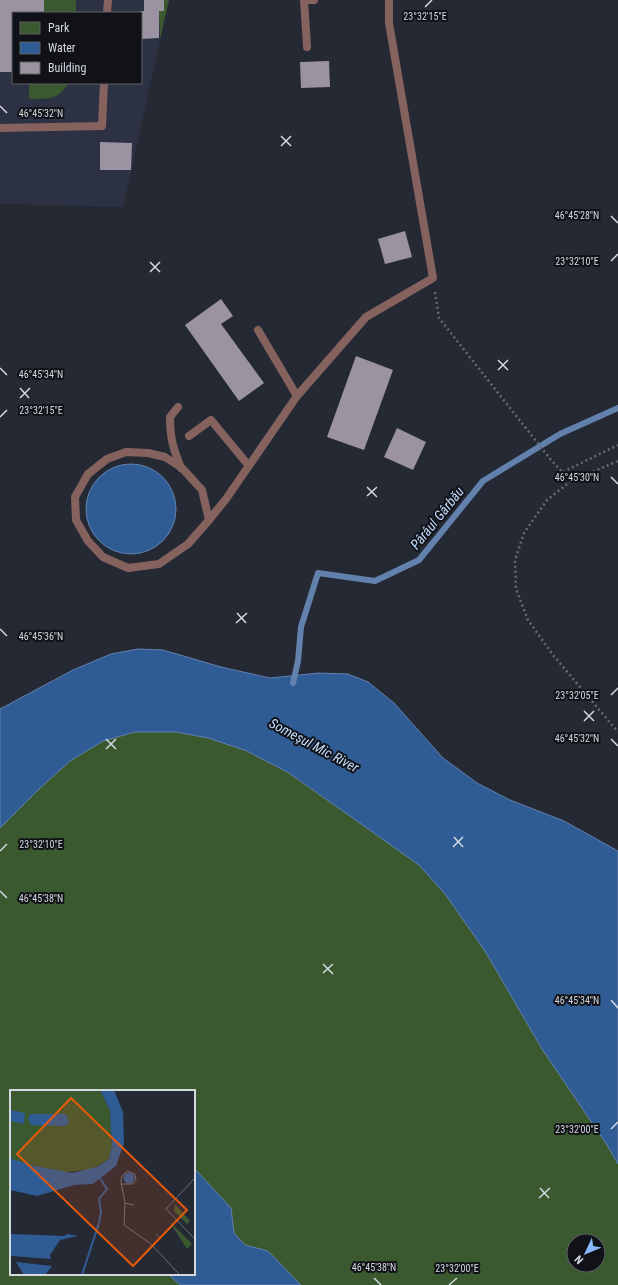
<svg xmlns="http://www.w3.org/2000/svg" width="618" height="1285" font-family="'Roboto Condensed',sans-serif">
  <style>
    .built { fill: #2c3243; fill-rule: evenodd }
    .green { fill: #3a592f; fill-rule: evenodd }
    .water { fill: #305c95; stroke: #6281ac }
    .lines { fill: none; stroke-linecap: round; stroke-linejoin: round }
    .stream { stroke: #6281ac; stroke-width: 6 }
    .building { fill: #9b93a1 }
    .path { stroke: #676a74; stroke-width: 2.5; stroke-dasharray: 2 3; stroke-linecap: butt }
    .lane { stroke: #86625f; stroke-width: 8 }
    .ticks { fill: none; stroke: #d5d8e0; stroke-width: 1.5 }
    .labels { text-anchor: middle; stroke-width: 4; stroke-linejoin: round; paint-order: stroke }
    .water-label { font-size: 14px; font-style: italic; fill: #c2dbfd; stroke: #101217 }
    .inset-river { fill: none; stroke: #305c95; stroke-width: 2 }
    .inset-road { fill: none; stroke: #6b6f79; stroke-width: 1 }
    .view { fill: #e8590c; fill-opacity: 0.15; stroke: #e8590c; stroke-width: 2 }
    .inset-edge { fill: none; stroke: #d5d8e0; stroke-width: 2 }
    .ticks-label { font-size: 10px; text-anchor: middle; fill: #d5d8e0; stroke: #101217; stroke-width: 4; stroke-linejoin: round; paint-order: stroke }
  </style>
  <rect width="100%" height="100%" fill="#252934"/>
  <path class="built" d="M0,0H169L123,207L0,204ZM13,13H141V83H13Z"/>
  <g class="green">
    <rect x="44" y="0" width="32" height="13"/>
    <path d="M164,0H169L160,39L159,11Z"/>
    <path d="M29,83H69C57,101 49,98 29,99Z"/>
    <path d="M135,732H176L208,738L247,751L289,773L382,838L419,865L445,894L618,936V1285H0V828C27,798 65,758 102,741C112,736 125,735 135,732ZM11,1091H194V1274H11ZM574,1241H598V1265H574Z"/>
  </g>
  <g class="water">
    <circle cx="131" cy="509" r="45"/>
    <path d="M138,649L163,650L221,667L270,678L319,673L348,674L368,682L394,703L443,758L477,783L510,800L564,821L618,851V1164L607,1145L542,1049L485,951L445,894L419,865L289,773L247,751L208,738L176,732H135L103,741L70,761L39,789L0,828V709L73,670L111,654Z"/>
    <path d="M194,1168L231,1208L234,1233L245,1245L268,1251L301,1285H180L168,1274H194Z"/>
  </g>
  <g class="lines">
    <path class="stream" d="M293,683L298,661L301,627L318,573L375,581L419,560L483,481L560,434L618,408"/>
  </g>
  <g class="building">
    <path d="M0,0H44V13H13V72H0Z"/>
    <path d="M144,0H164V11H159V38L141,39V13L140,11H144Z"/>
    <path d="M329,61L330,87L301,88L300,62Z"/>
    <path d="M100,142L132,143L131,170H100Z"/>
    <path d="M405,231L412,257L385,264L378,239Z"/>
    <path d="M221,299L233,316L221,324L264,383L239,401L185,325Z"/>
    <path d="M356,356L393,370L364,450L327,437Z"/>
    <path d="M397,428L426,442L413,470L384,457Z"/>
  </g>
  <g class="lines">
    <g class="path">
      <path d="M435,292L439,318L551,460L571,481L618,461"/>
      <path d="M563,472L618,445"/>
      <path d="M571,481L547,500L524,533L515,560L516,589L528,620L553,655L618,732"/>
    </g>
    <g class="lane">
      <path d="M107,13L108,0"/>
      <path d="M307,47L304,0H314"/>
      <path d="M0,128L102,126L104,83"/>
      <path d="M258,330L297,396L366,317L433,278L389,23V0"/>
      <path d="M178,407L170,417C170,438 173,448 181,468"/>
      <path d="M189,436L211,420L249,466"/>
      <path d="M209,520L202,490L182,468L165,457L148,453L126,452L107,459L88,474L75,497L76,520L88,541L103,557L128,568L159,564L188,544L209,520L226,499L297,396"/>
    </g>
  </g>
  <path class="ticks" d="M425,7L432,0M0,106L7,113M281,136L291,146M281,146L291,136M611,216L618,223M611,261L618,254M150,262L160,272M150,272L160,262M498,360L508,370M0,368L7,375M498,370L508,360M20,388L29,398M20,398L30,388M0,417L7,410M611,477L618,484M367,487L377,497M367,496L377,487M237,613L246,623M236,623L247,613M0,629L7,636M611,695L618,688M584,711L594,721M584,721L594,711M106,739L116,749M611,739L618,746M106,749L116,739M454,837L463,847M453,847L463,837M0,851L7,844M0,891L7,898M323,964L333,974M323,973L333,964M611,1000L618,1008M611,1129L618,1122M540,1188L549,1198M539,1198L550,1188M374,1278L381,1285M449,1285L457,1278"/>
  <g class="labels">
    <g class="water-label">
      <text transform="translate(437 518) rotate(-51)" y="5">Pârâul Gârbău</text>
      <text transform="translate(314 745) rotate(28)" y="5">Someşul Mic River</text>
    </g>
  </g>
  <g transform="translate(10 1090)">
    <rect width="185" height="185" fill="#252934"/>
    <path d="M0,0H90L100,20L102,55L99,69L82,79L0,89ZM165,114L180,131L177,134L164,121ZM159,131L182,154L177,159Z" fill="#3a592f"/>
    <path d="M90,0H104L113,22L114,53L106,76L83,94L64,95L27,106L0,100V68L20,75L62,83L87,77L99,69L102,55L100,20ZM0,20L15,23L14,34L0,31ZM21,24H56L59,33L55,36L21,35L18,28ZM113.5 88a5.5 5.5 0 1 1 11 0a5.5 5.5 0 1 1-11 0ZM0,144L54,146L57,144L68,146L50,150L40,165L41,169L1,166ZM6,172L42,176L35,185H14Z" fill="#305c95"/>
    <path class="inset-river" d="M72,185L89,133L91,122L89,109L97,99L90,88"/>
    <path class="inset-road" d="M185,88L156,119L185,149M111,94H123L126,90L125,84L117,81L112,86L111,90V94L112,97L115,113M124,115L115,113L114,135L141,154L170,185M143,156L150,148L146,144"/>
    <path class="view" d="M61,8L177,120L123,176L7,64Z"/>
    <rect width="185" height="185" class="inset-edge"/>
  </g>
  <g class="ticks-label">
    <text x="425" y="20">23°32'15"E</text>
    <text x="41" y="117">46°45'32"N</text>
    <text x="577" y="219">46°45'28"N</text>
    <text x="577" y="265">23°32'10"E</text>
    <text x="41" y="378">46°45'34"N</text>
    <text x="41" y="414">23°32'15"E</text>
    <text x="577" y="481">46°45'30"N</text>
    <text x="41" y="640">46°45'36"N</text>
    <text x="577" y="699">23°32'05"E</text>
    <text x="577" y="742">46°45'32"N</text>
    <text x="41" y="848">23°32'10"E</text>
    <text x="41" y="902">46°45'38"N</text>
    <text x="577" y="1004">46°45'34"N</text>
    <text x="577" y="1133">23°32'00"E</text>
    <text x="374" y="1271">46°45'38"N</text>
    <text x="457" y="1272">23°32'00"E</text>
  </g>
  <rect x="12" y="12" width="130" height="72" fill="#101217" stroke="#5f6167"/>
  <rect x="20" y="22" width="20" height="12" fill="#3a592f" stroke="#5f6167"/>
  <text x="48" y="32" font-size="12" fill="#d5d8e0">Park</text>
  <rect x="20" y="42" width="20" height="12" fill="#305c95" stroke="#5f6167"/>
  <text x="48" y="52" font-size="12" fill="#d5d8e0">Water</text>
  <rect x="20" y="62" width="20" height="12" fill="#9b93a1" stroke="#5f6167"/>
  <text x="48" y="72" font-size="12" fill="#d5d8e0">Building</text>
  <g transform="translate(586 1253) rotate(226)"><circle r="19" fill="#101217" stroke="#5f6167"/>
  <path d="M0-3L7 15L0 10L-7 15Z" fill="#87bbfb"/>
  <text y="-6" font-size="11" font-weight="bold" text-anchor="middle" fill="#d5d8e0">N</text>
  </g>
</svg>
